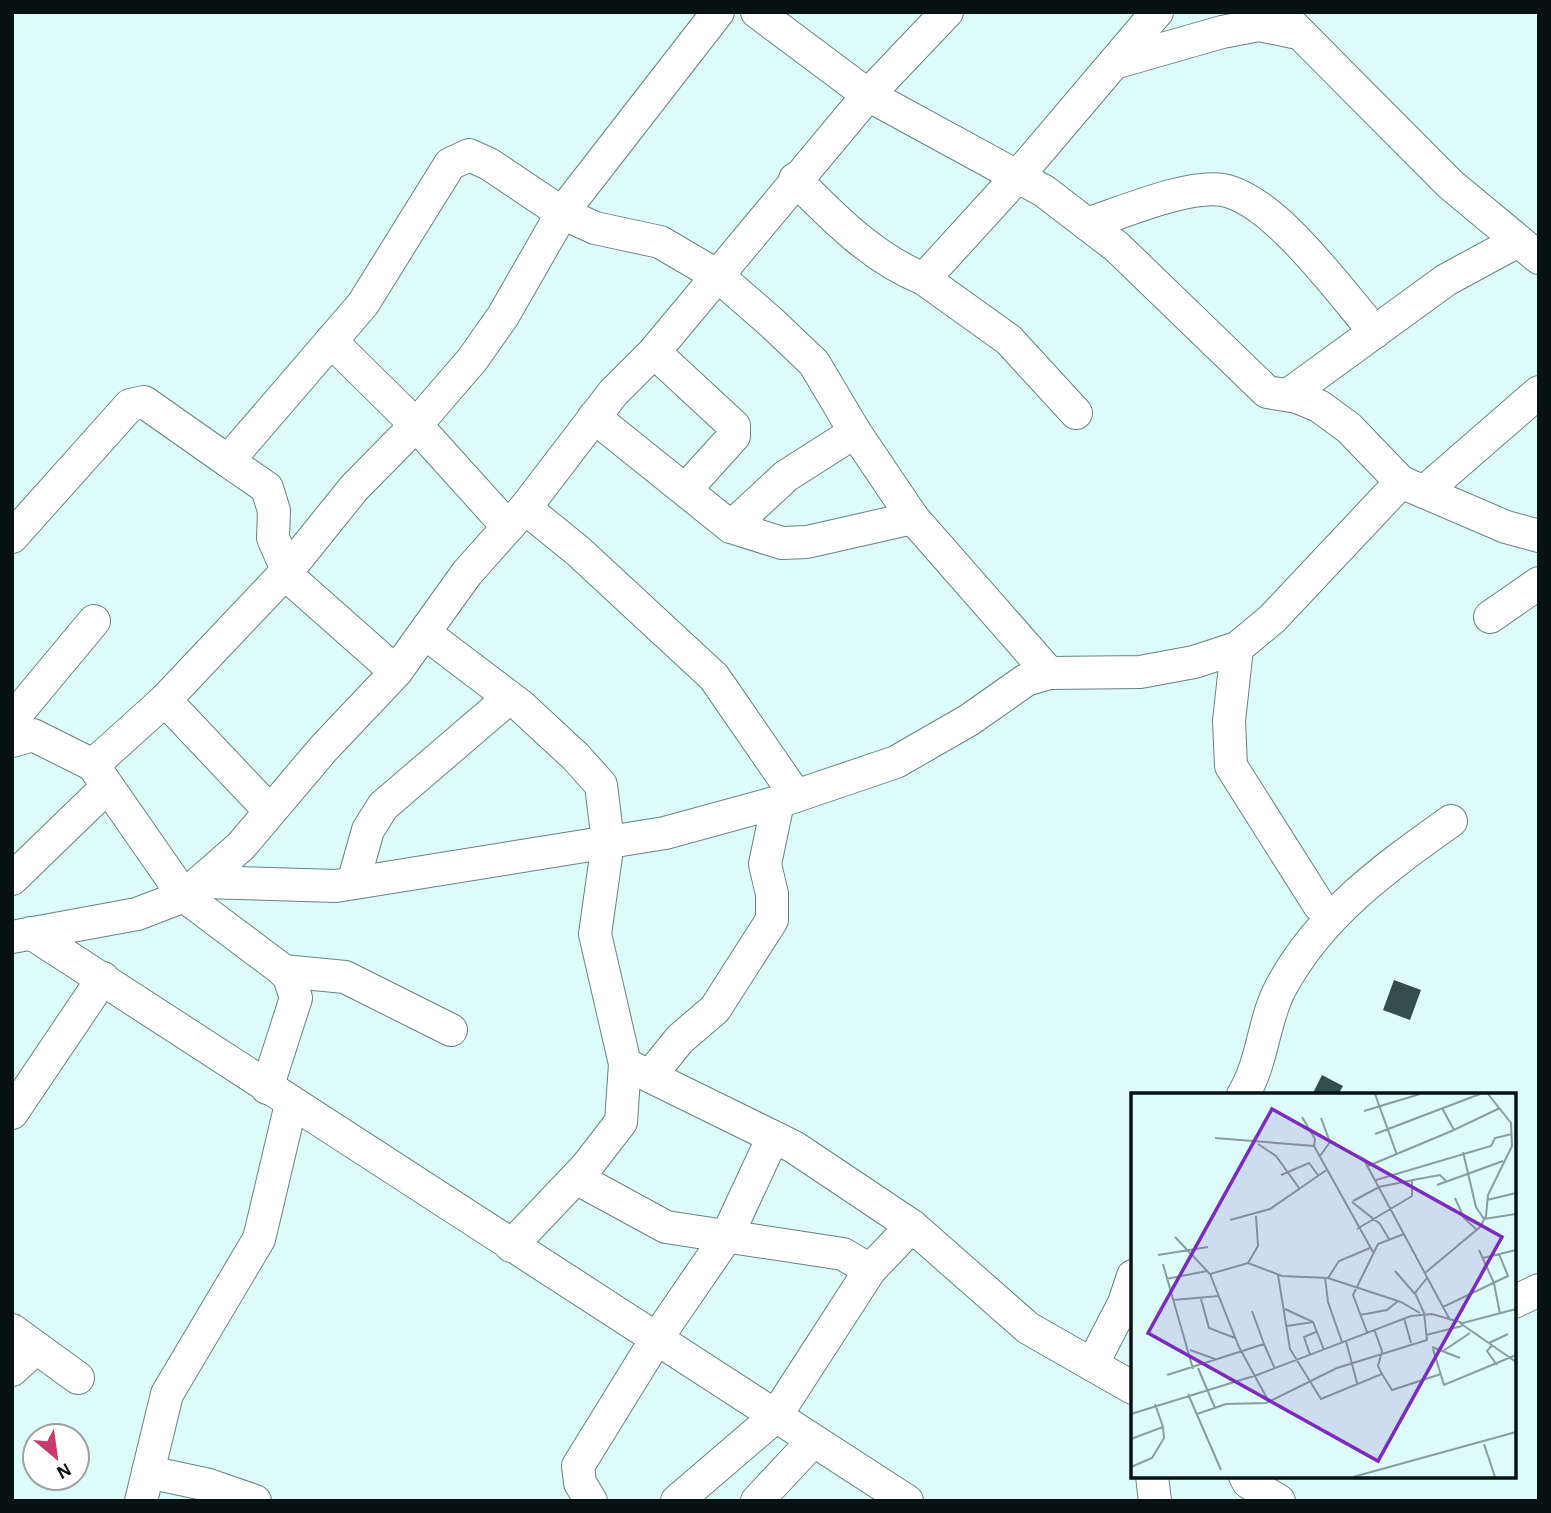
<svg xmlns="http://www.w3.org/2000/svg" width="1551" height="1513" font-family="'Alegreya Sans',sans-serif">
  <style>
    .building { fill: #334d4c }
    .lines { fill: none; stroke-linecap: round; stroke-linejoin: round }
    .street-casing { stroke: #678381; stroke-width: 34 }
    .street { stroke: #fff; stroke-width: 32 }
    .inset-road { fill: none; stroke: #889e9d; stroke-width: 2 }
    .view { fill: #7b2cbf; fill-opacity: 0.15; stroke: #7b2cbf; stroke-width: 3.5 }
    .inset-edge { fill: none; stroke: #081212; stroke-width: 3.5 }
  </style>
  <rect width="100%" height="100%" fill="#ddfbf9"/>
  <g class="building">
    <path d="M1394,980L1421,990L1410,1020L1383,1010Z"/>
    <path d="M1322,1075L1343,1086L1338,1095H1312Z"/>
  </g>
  <g class="lines">
    <g class="street-casing">
      <g id="street">
        <path d="M757,12L868,95L1044,191L1117,247L1267,392L1297,397L1319,406L1349,428L1401,482L1506,527L1539,536"/>
        <path d="M1279,12L1450,184L1539,258"/>
        <path d="M1114,63L1222,32L1259,25L1298,33"/>
        <path d="M795,179C834,218 872,258 924,279"/>
        <path d="M1087,224C1121,213 1188,184 1223,190C1275,200 1340,292 1375,332"/>
        <path d="M331,341L416,425L508,527"/>
        <path d="M654,352L734,426V436L686,489"/>
        <path d="M1288,395L1446,280L1516,242"/>
        <path d="M1076,413L1009,340L924,279L1017,177L1157,12"/>
        <path d="M594,417L731,527L782,543L807,542L913,518"/>
        <path d="M1424,492L1539,392"/>
        <path d="M525,508L578,551L714,677L796,796"/>
        <path d="M731,527L786,476L855,432"/>
        <path d="M12,537L130,405L144,402L228,461"/>
        <path d="M1490,617L1539,583"/>
        <path d="M426,634L521,706L576,757L601,785L608,842L595,934L625,1064L621,1122L587,1166L511,1246"/>
        <path d="M1237,648L1229,721L1231,766L1319,905L1331,916"/>
        <path d="M396,672L291,579L273,538L274,511L267,488L228,461L363,304L450,164L469,155L489,164L562,213L595,228L660,242L718,276L772,323L814,363L855,432L913,518L1049,673"/>
        <path d="M165,700L270,811"/>
        <path d="M15,716L94,621"/>
        <path d="M12,741L33,735L93,765"/>
        <path d="M12,879L107,787"/>
        <path d="M202,882L336,886L665,833L778,802L896,762L969,720L1026,680L1049,673L1140,672L1194,662L1237,648L1272,619L1401,482"/>
        <path d="M353,883L368,830L383,806L509,698"/>
        <path d="M31,933L907,1501"/>
        <path d="M12,937L137,914L184,896L241,846L324,748L396,672L467,573L525,508L613,393L654,352L868,95L947,12"/>
        <path d="M283,971L345,977L451,1030"/>
        <path d="M625,1064L794,1147L912,1226L1028,1328L1133,1388"/>
        <path d="M650,1076L680,1039L715,1009L772,920V894L765,864L778,802"/>
        <path d="M267,1088L296,998L288,974L184,896L93,765L165,700L288,570L354,488L416,425L472,360L503,316L562,213L718,12"/>
        <path d="M1243,1095C1263,1062 1263,1022 1280,989C1319,915 1385,868 1451,821"/>
        <path d="M12,1113L103,978"/>
        <path d="M576,1178L666,1227L843,1254L870,1270L912,1226"/>
        <path d="M1514,1302L1539,1290"/>
        <path d="M12,1330L78,1378"/>
        <path d="M1092,1365L1124,1303L1133,1276"/>
        <path d="M12,1370L36,1348"/>
        <path d="M148,1472L209,1485L255,1501"/>
        <path d="M1152,1476L1155,1501"/>
        <path d="M1245,1476L1248,1482L1279,1501"/>
        <path d="M141,1501L167,1394L259,1239L291,1104"/>
        <path d="M591,1501L580,1483L578,1466L657,1338L727,1236L773,1137"/>
        <path d="M677,1501L775,1417L870,1270"/>
        <path d="M757,1501L813,1441"/>
      </g>
    </g>
    <use href="#street" class="street"/>
  </g>
  <g transform="translate(1131 1093)">
    <rect width="385" height="385" fill="#ddfbf9"/>
    <path class="inset-road" d="M244,1L266,62M311,15L323,37L369,15M233,18L289,1M171,24L184,46L183,53M244,41L349,1M84,45L183,53L242,159M127,51L145,63L168,95M332,59L345,114L353,126L385,121M189,63L199,49L190,25M232,65L319,227M237,73L323,37M150,82L178,70L187,82M245,87L360,53L364,45L381,41M306,92L372,68M324,105L333,125L346,137M356,107L385,100M222,108L248,94L287,86L309,82L315,88M221,109L249,131L258,146M99,127L139,116L197,76M226,136L281,103V87M44,144L79,181L108,254L138,309M348,157L363,190L369,221M27,162L77,154M352,165L385,157M117,170L127,153L125,123M32,171L62,276M264,178L284,201M294,180L349,134L355,123L357,102L381,53L380,30L357,1M79,181L117,170L151,183L197,185L270,209L289,220M147,182L159,256L190,306L251,281L247,273L251,258L243,236M194,184L197,209L211,249M197,185L208,168L239,155M35,186L76,178M70,206L78,235L104,245M42,207L88,203M312,214L377,183L368,161M154,216L182,229L193,257M229,222L256,217L267,208M273,225L280,250M329,230L385,269M156,233L182,229M236,239L222,202L247,151L273,141M295,242L331,233M215,248L226,290M358,250L377,241M133,251L144,276M361,252L356,258L366,272M301,254L329,265M302,256L313,292L385,262M59,257L84,266M312,258L339,240M179,262L173,244L185,239M67,275L84,315M251,281L261,297L310,281M36,282L133,251L121,218M57,301L90,377M0,321L126,282L280,223L301,221L332,230L385,216M66,321L95,311L135,310L206,275L296,247L293,220L284,200L296,185M0,346L32,334L24,311M353,351L364,384M0,374L21,365L33,345L32,334M222,384L385,339"/>
    <path class="view" d="M141,16L371,144L247,368L17,240Z"/>
    <rect width="385" height="385" class="inset-edge"/>
  </g>
  <rect width="1551" height="1513" fill="none" stroke="#081212" stroke-width="28"/>
  <g transform="translate(56 1457) rotate(151)"><circle r="33" fill="#ffffff" stroke="#9ca0a0" stroke-width="2"/>
  <path d="M0-5L12 26L0 18L-12 26Z" fill="#c73b6e"/>
  <text y="-10" font-size="19" font-weight="bold" text-anchor="middle" fill="#081212">N</text>
  </g>
</svg>
